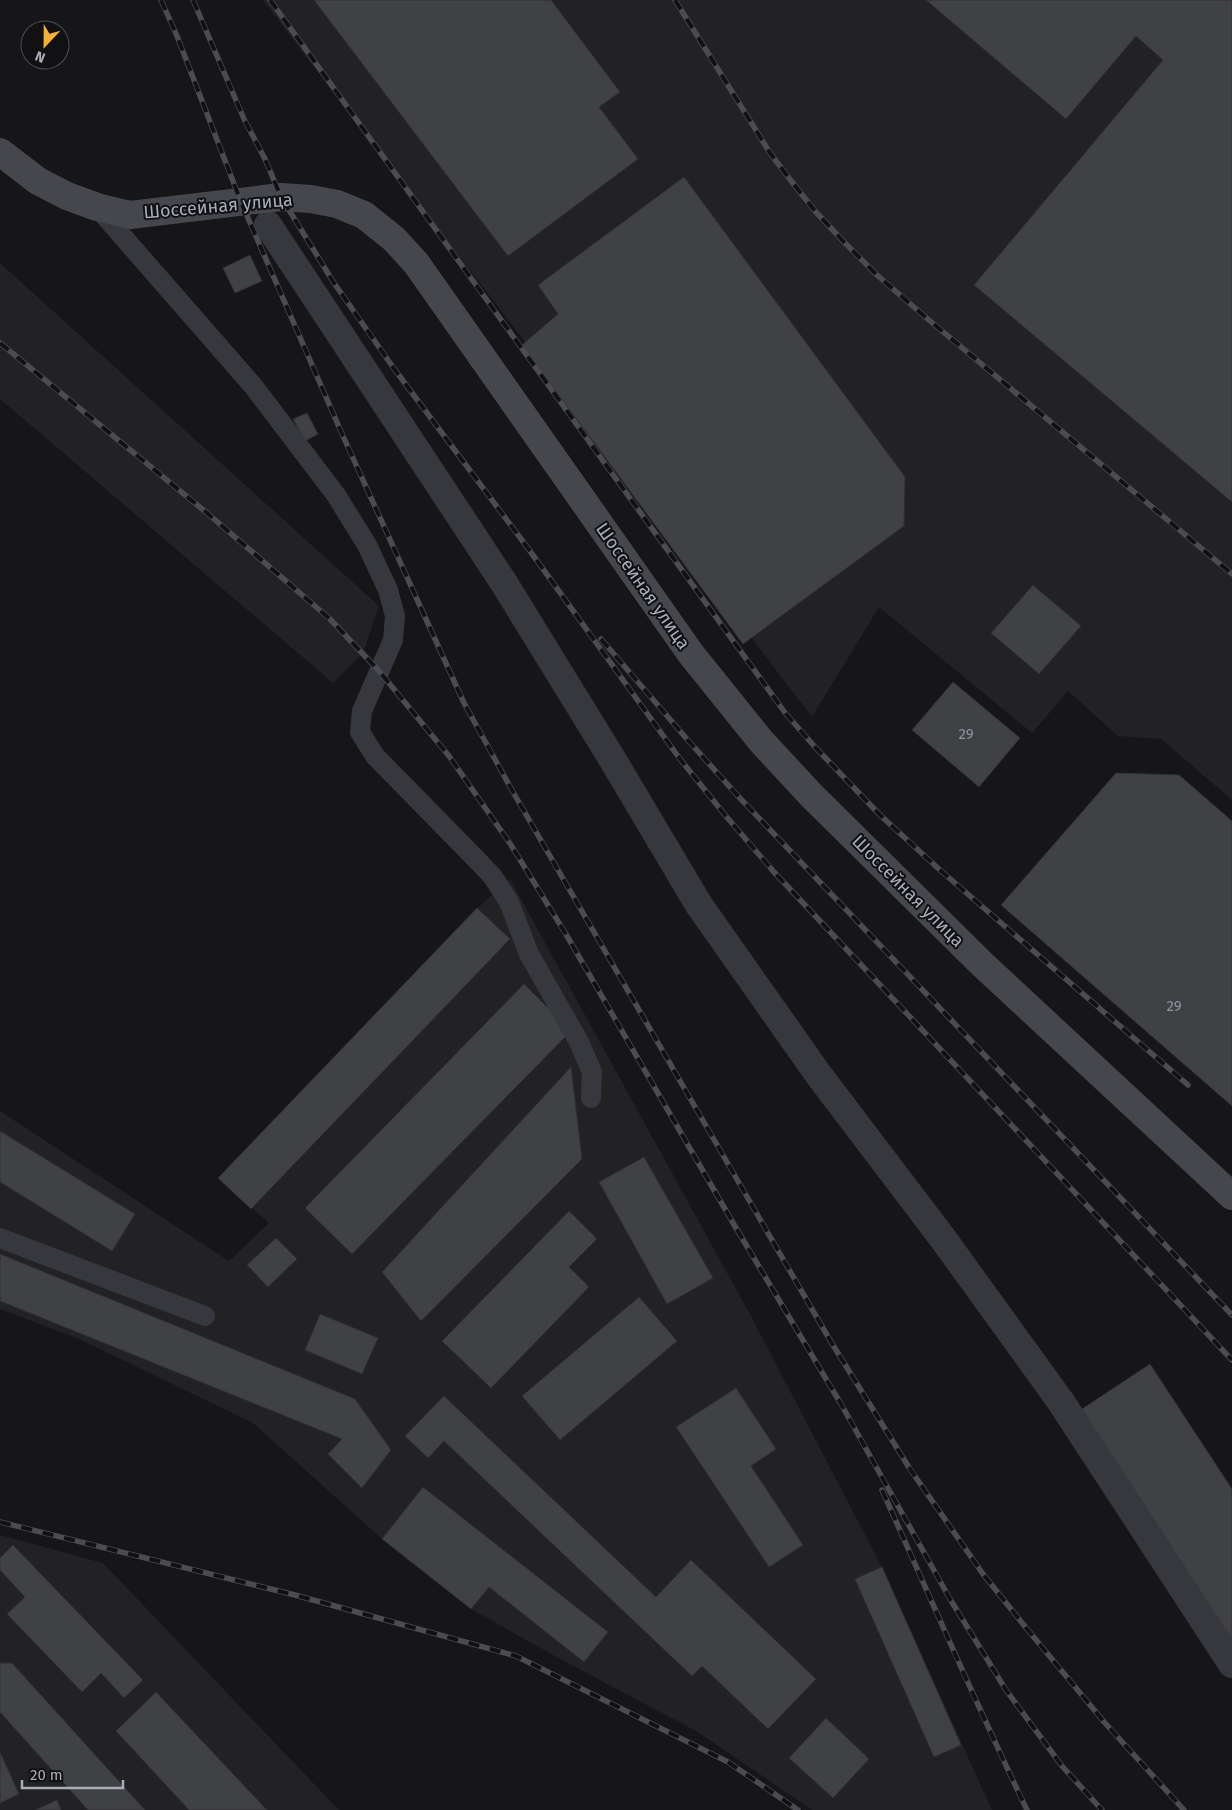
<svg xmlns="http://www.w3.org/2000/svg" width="1232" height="1810" font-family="'Fira Sans',sans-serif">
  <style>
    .built { fill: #222225 }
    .building { fill: #404145; stroke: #303034 }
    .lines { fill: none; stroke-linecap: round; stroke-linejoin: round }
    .lane { stroke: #37383d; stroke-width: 20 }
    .street { stroke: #37383d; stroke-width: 28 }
    .secondary { stroke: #45474d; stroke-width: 28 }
    .rail-casing { stroke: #4a4c52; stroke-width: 5.5 }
    .rail { stroke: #111113; stroke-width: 4; stroke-dasharray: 11; stroke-linecap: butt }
    .labels { text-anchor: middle; stroke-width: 4; stroke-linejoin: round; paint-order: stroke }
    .number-label { font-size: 15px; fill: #8e929b }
    .street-label { font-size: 18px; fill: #a8adb8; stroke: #111113 }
  </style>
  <rect width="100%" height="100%" fill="#161618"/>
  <g class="built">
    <path d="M263,0H1232V800L1161,739L1118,736L1068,691L1032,733L879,607L812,717Z"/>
    <path d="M0,263L379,606L363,653L333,683L0,399Z"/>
    <path d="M510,879L752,1318L882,1567L992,1810H812L696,1731L562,1660L471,1609L382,1539L253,1423L79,1339L0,1309V1111L229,1261L269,1223L218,1178L477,908Z"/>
    <path d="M0,1535L103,1563L339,1810H0Z"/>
  </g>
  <g class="building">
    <path d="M314,0H551L620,92L599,107L638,159L508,256Z"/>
    <path d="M926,0H1232V502L974,285L1163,60L1136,36L1066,119Z"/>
    <path d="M684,177L905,477L904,526L743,644L522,345L558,314L538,285Z"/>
    <path d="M250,255L262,281L235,293L223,268Z"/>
    <path d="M307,413L318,434L305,441L293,419Z"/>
    <path d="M1033,585L1081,626L1039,674L991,633Z"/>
    <path d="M953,682L1020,738L979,787L912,730Z"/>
    <path d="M1116,773L1179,775L1232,821V1106L1001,905Z"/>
    <path d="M477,908L510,939L251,1209L218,1178Z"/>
    <path d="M524,984L571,1031L352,1254L305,1208Z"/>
    <path d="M571,1067L582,1159L421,1321L382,1272Z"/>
    <path d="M0,1131L135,1214L112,1251L0,1182Z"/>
    <path d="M644,1157L713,1278L667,1304L599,1182Z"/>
    <path d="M569,1211L597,1239L569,1267L589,1287L491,1388L442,1341Z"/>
    <path d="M276,1238L297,1259L268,1287L247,1265Z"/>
    <path d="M0,1254L355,1399L391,1450L362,1488L328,1454L342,1439L0,1301Z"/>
    <path d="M639,1297L677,1341L560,1440L522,1396Z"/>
    <path d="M320,1314L378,1338L362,1374L305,1350Z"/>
    <path d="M1150,1364L1232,1489V1643L1079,1411Z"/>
    <path d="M736,1388L776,1449L751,1466L803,1545L769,1567L676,1427Z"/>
    <path d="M444,1396L656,1597L691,1560L816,1679L768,1729L702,1666L692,1676L444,1441L428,1458L405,1436Z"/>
    <path d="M423,1487L608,1632L584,1662L489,1587L471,1609L382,1539Z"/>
    <path d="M13,1545L143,1680L124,1698L101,1673L82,1692L7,1614L25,1597L0,1570V1558Z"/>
    <path d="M882,1567L961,1745L934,1757L855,1579Z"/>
    <path d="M0,1663H12L145,1810H88L0,1712Z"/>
    <path d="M156,1692L267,1810H189L116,1731Z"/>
    <path d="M826,1718L869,1759L833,1798L789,1758Z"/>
    <path d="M0,1752L19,1794L0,1803Z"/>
    <path d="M57,1800L61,1810H35Z"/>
  </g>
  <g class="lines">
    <g class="lane">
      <path d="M97,207L254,387L336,495L367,545L388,590L395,616L393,640L362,711L360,732L375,756L479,862L493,877L509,902L529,954L579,1042L592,1072L591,1098"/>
      <path d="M0,1238L205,1316"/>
    </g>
    <path class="street" d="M268,225L504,583L611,757L699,905L818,1074L944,1240L1061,1402L1232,1664"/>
    <path class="secondary" d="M0,152L38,181L67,196L97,207L130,215L281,197L311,199L337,204L364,215L394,239L416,263L691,654L761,741L811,795L983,965L1232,1196"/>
    <g class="rail-casing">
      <g id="rail">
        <path d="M161,0L177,36L241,202L343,436L464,703L513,792L831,1342L910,1469L983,1574L1027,1629L1105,1723L1184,1810"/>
        <path d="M193,0L244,119L265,159L281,197L334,283L395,370L530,551L680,759L725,815L774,872L1232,1360"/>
        <path d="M270,0L786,714L815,747L880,815L940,870L1188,1085"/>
        <path d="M675,0L770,153L792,182L815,211L844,242L877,275L923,315L1232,574"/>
        <path d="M0,343L207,513L330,619L379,671L449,756L511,845L567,936L736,1228L841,1404L950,1599L1006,1690L1062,1766L1102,1810"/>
        <path d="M601,639L686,738L737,795L1232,1315"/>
        <path d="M882,1490C930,1597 976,1704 1027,1810"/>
        <path d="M0,1522L295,1595L516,1656L728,1762L798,1810"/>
      </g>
    </g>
    <use href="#rail" class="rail"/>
  </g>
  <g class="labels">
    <g class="number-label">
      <text x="966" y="739">29</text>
      <text x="1174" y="1011">29</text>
    </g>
    <g class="street-label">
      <text transform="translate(218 206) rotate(-5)" y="6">Шоссейная улица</text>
      <text transform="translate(643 586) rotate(55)" y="6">Шоссейная улица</text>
      <text transform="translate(908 891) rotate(45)" y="6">Шоссейная улица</text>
    </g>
  </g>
  <g transform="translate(45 45) rotate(202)"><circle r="24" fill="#111113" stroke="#4d4f55"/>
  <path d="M0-4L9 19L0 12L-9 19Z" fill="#f2b134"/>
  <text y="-8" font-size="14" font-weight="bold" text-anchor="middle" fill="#a8adb8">N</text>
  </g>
  <path d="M22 1780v8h101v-8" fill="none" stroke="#a8adb8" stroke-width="2.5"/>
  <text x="30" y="1780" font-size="15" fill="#a8adb8" stroke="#111113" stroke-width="4" paint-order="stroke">20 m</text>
</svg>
